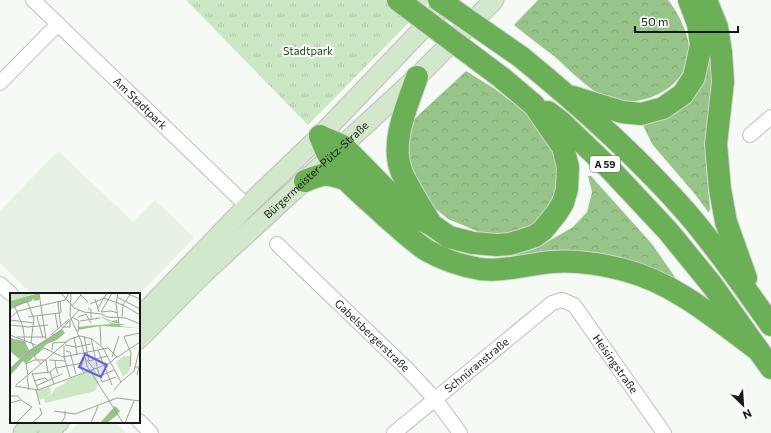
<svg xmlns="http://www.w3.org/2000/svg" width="771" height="433" font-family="Commissioner,sans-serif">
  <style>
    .built { fill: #e7f2e5 }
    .forest { fill: url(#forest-crowns) }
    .park { fill: url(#park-tufts) }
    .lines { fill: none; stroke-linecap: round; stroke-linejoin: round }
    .street-casing { stroke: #bbc0b9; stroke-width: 16 }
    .secondary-casing { stroke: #bbc0b9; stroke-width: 21 }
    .highway-casing { stroke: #d5d6d5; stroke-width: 24 }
    .street { stroke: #fff; stroke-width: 14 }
    .secondary { stroke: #d3e7cd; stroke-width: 19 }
    .highway { stroke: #6baf57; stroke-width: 22 }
    .highway-bridge-casing { stroke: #d5d6d5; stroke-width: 24; stroke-linecap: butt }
    .highway-bridge { stroke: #6baf57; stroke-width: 22 }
    .labels { text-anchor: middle; stroke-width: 4; stroke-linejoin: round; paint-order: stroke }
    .shield { fill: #fff; stroke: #5d5e5d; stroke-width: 1 }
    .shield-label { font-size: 10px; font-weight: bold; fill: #181917 }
    .park-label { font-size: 11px; fill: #113e00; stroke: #fff }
    .street-label { font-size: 11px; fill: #181917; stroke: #fff }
    .inset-road { fill: none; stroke: #9da19c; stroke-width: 1 }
    .view { fill: #655ed7; fill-opacity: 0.15; stroke: #655ed7; stroke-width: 2 }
    .inset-edge { fill: none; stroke: #181917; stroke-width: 2 }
  </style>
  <defs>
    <pattern id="forest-crowns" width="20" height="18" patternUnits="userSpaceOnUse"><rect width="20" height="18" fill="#97c589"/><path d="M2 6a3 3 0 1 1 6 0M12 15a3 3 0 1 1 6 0" fill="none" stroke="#81a976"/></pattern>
    <pattern id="park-tufts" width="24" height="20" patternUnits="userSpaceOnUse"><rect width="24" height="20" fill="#cbe7c3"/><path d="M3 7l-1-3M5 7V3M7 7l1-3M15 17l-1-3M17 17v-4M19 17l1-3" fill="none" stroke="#aec6a7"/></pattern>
  </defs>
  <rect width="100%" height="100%" fill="#f5fbf4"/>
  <g class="built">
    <path d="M58,151L133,222L155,200L194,238L139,294H32L0,263V211Z"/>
    <path d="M79,422H115L126,433H69Z"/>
  </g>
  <g class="forest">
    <path d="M538,0H668C672,4 675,10 678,15C683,25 688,36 689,47C691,85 647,108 613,100C592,94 571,71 555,57C541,46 527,36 514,25Z"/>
    <path d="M711,55L713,70L706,167L710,208L709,213L694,193L652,144L642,123L703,80Z"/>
    <path d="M466,71L495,89L535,120L549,134L562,182L537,225L501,236L484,234L448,219L431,205L417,188L406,157L409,124Z"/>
    <path d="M588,176H591L652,244L677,280L518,258L516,254L535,249L573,227L587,212L592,192Z"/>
  </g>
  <path class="park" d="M186,0H431L308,125Z"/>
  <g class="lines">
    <g class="street-casing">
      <g id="street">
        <path id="s1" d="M33,0L247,206"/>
        <path d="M0,83L58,24"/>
        <path d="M750,135L771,117"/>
        <path id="s2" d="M277,244L406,368L435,399L460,433"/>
        <path d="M0,284L11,294"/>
        <path d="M139,421L151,433"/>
        <path id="s3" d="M394,433L552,303L562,300L574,305L664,433"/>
      </g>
    </g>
    <g class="secondary-casing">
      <g id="secondary">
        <path d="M139,318L247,206L320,136L450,0"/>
        <path id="s4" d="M139,339L202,275L417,77L494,0"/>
        <path d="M23,433L34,422"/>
        <path d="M48,433L59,422"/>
      </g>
    </g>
    <g class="highway-casing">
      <g id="highway">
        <path d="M706,0L717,27L721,52L723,82L716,144L720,189L726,222L746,278"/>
        <path d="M521,57C580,105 637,156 687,213C717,248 744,287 771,325"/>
        <path d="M417,77C408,104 389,143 402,173C409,189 422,208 431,224"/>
        <path d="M573,97L622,112L641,114L663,108L683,94L694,77L701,45L698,24L689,0"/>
        <path d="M548,112L561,122L609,168L668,231L712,285L771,368"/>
        <path d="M320,136C323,143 326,152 330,158C343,181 365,197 384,215C397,226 414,243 428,251C444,260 463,266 480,269C504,272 528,264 552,262C576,260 601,264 624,270C675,283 716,319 758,350"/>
        <path d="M320,136L343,146L401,205L414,216L432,225L449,237L473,243L497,245L510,244L523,240L535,236L543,230L556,214L563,203L567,189L568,167L563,147L534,105L502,78"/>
        <path d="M305,181C324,173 325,173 345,179"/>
      </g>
    </g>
    <use href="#street" class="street"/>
    <use href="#secondary" class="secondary"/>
    <use href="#highway" class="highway"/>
    <g class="highway-bridge-casing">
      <g id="highway-bridge">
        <path d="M398,0L502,78"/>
        <path d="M439,0L521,57"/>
      </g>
    </g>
    <use href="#highway-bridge" class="highway-bridge"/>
  </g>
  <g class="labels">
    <rect class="shield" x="590" y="156" width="30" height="16" rx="3"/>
    <g class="shield-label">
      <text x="605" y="168">A 59</text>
    </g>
    <g class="park-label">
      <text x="308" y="55">Stadtpark</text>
    </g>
    <g class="street-label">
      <text dy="4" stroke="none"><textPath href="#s1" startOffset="149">Am Stadtpark</textPath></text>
      <text dy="4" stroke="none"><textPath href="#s4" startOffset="245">Bürgermeister-Pütz-Straße</textPath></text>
      <text dy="4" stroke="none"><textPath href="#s2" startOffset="132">Gabelsbergerstraße</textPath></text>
      <text dy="4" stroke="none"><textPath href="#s3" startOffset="107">Schnüranstraße</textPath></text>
      <text dy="4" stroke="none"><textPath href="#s3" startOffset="300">Heisingstraße</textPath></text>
    </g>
  </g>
  <g transform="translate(10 293)">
    <rect width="130" height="130" fill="#f5fbf4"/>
    <path d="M0,0H27L0,8Z" fill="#cbe7c3"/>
    <path d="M29,0V7L24,8L23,5L22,8L0,15V8ZM90,23L102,28L107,27L109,31L102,29L93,25L101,30L107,31H116L109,33L129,35L90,33L68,37V34L76,33L101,31ZM52,36L55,40L47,47L37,51L16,71L13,68L0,83V76L18,58ZM0,45L14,48L18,58L9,66L0,58Z" fill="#97c589"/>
    <path d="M114,63H121L119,79L113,84L106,69Z" fill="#cbe7c3"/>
    <path d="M84,76L89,89L85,98L35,110L34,105L42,101L45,95L56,90L55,88Z" fill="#cbe7c3"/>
    <path d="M40,93L41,101L30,107L26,98Z" fill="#cbe7c3"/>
    <path d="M105,113L110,118L106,123L97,130H90Z" fill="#96c489"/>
    <path class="inset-road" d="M29,0L36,46M51,0L64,15L74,19L91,21M61,0L60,23L71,48L77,73L113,130M69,0L78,9M108,0L106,11L109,31M116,0L130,6M107,4L130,16M85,6L89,19M48,8L49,20L51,19L50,8M80,11L94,5L113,12L130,22M4,12L13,34L15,50L19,58M62,13L71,2M78,15L81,17V26M88,15L97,0M0,16L17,8L24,26L21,49L24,54M91,19L102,0M91,19L101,18L108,20M45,20L48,36M91,21L97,24L116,25L130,31M18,24L49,20L51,33M27,24L33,45M62,24L69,28L68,39M68,24L76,21L81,30M112,24L113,12L121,0M0,25L8,18L55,7L59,0M0,27L24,30M70,28L90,25M0,32L19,34L38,32M90,33L91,52M52,34H60V27M0,42L26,52M41,42L59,26M117,42L114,44L121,60L120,74M74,43L79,68L97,63M116,43L130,40M7,44H36M64,44L67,61M81,45L87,73M55,52L66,54L81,51M54,53V64L60,84M42,57L43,50L57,49M88,57L93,71M56,58L60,59L66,81M102,64L109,43M74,65L71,75L74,80M75,65L84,76M106,65L130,49M39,67L55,68M31,71L24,63L34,55L53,64L98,55L107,64M94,72L102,92M125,74H129L127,82M87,75L92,89L106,84M0,76L19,58L50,38L69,17M40,79L44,91M22,80L28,97M22,81L40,79L46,74L45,68M48,81L46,75L72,70M18,82L16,71L24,67H36L38,80M17,83L19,97M90,83L104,77M24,88L35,85L38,88M111,89L124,78L130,55M6,92L60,46L70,43L82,46L93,55L111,89L104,97M5,93L28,97L100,70L106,64M26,93L52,81M26,97L30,112M0,103H8L11,107M0,110L11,107L22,114L6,130M44,118L65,121L107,105L130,108M22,130L32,121L30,115M51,130L55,124V118M81,130L88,113M115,130L124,108"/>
    <path class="view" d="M75,61L97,72L91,84L69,74Z"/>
    <rect width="130" height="130" class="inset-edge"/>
  </g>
  <g transform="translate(743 405) rotate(155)" stroke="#ffffff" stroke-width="3" paint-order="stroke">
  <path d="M0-3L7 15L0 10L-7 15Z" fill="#181917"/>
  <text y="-6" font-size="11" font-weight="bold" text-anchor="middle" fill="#181917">N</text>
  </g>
  <path d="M635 26v6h103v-6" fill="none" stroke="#181917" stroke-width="2"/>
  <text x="641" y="26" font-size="12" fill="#181917" stroke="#ffffff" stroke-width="3" paint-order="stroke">50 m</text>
</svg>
